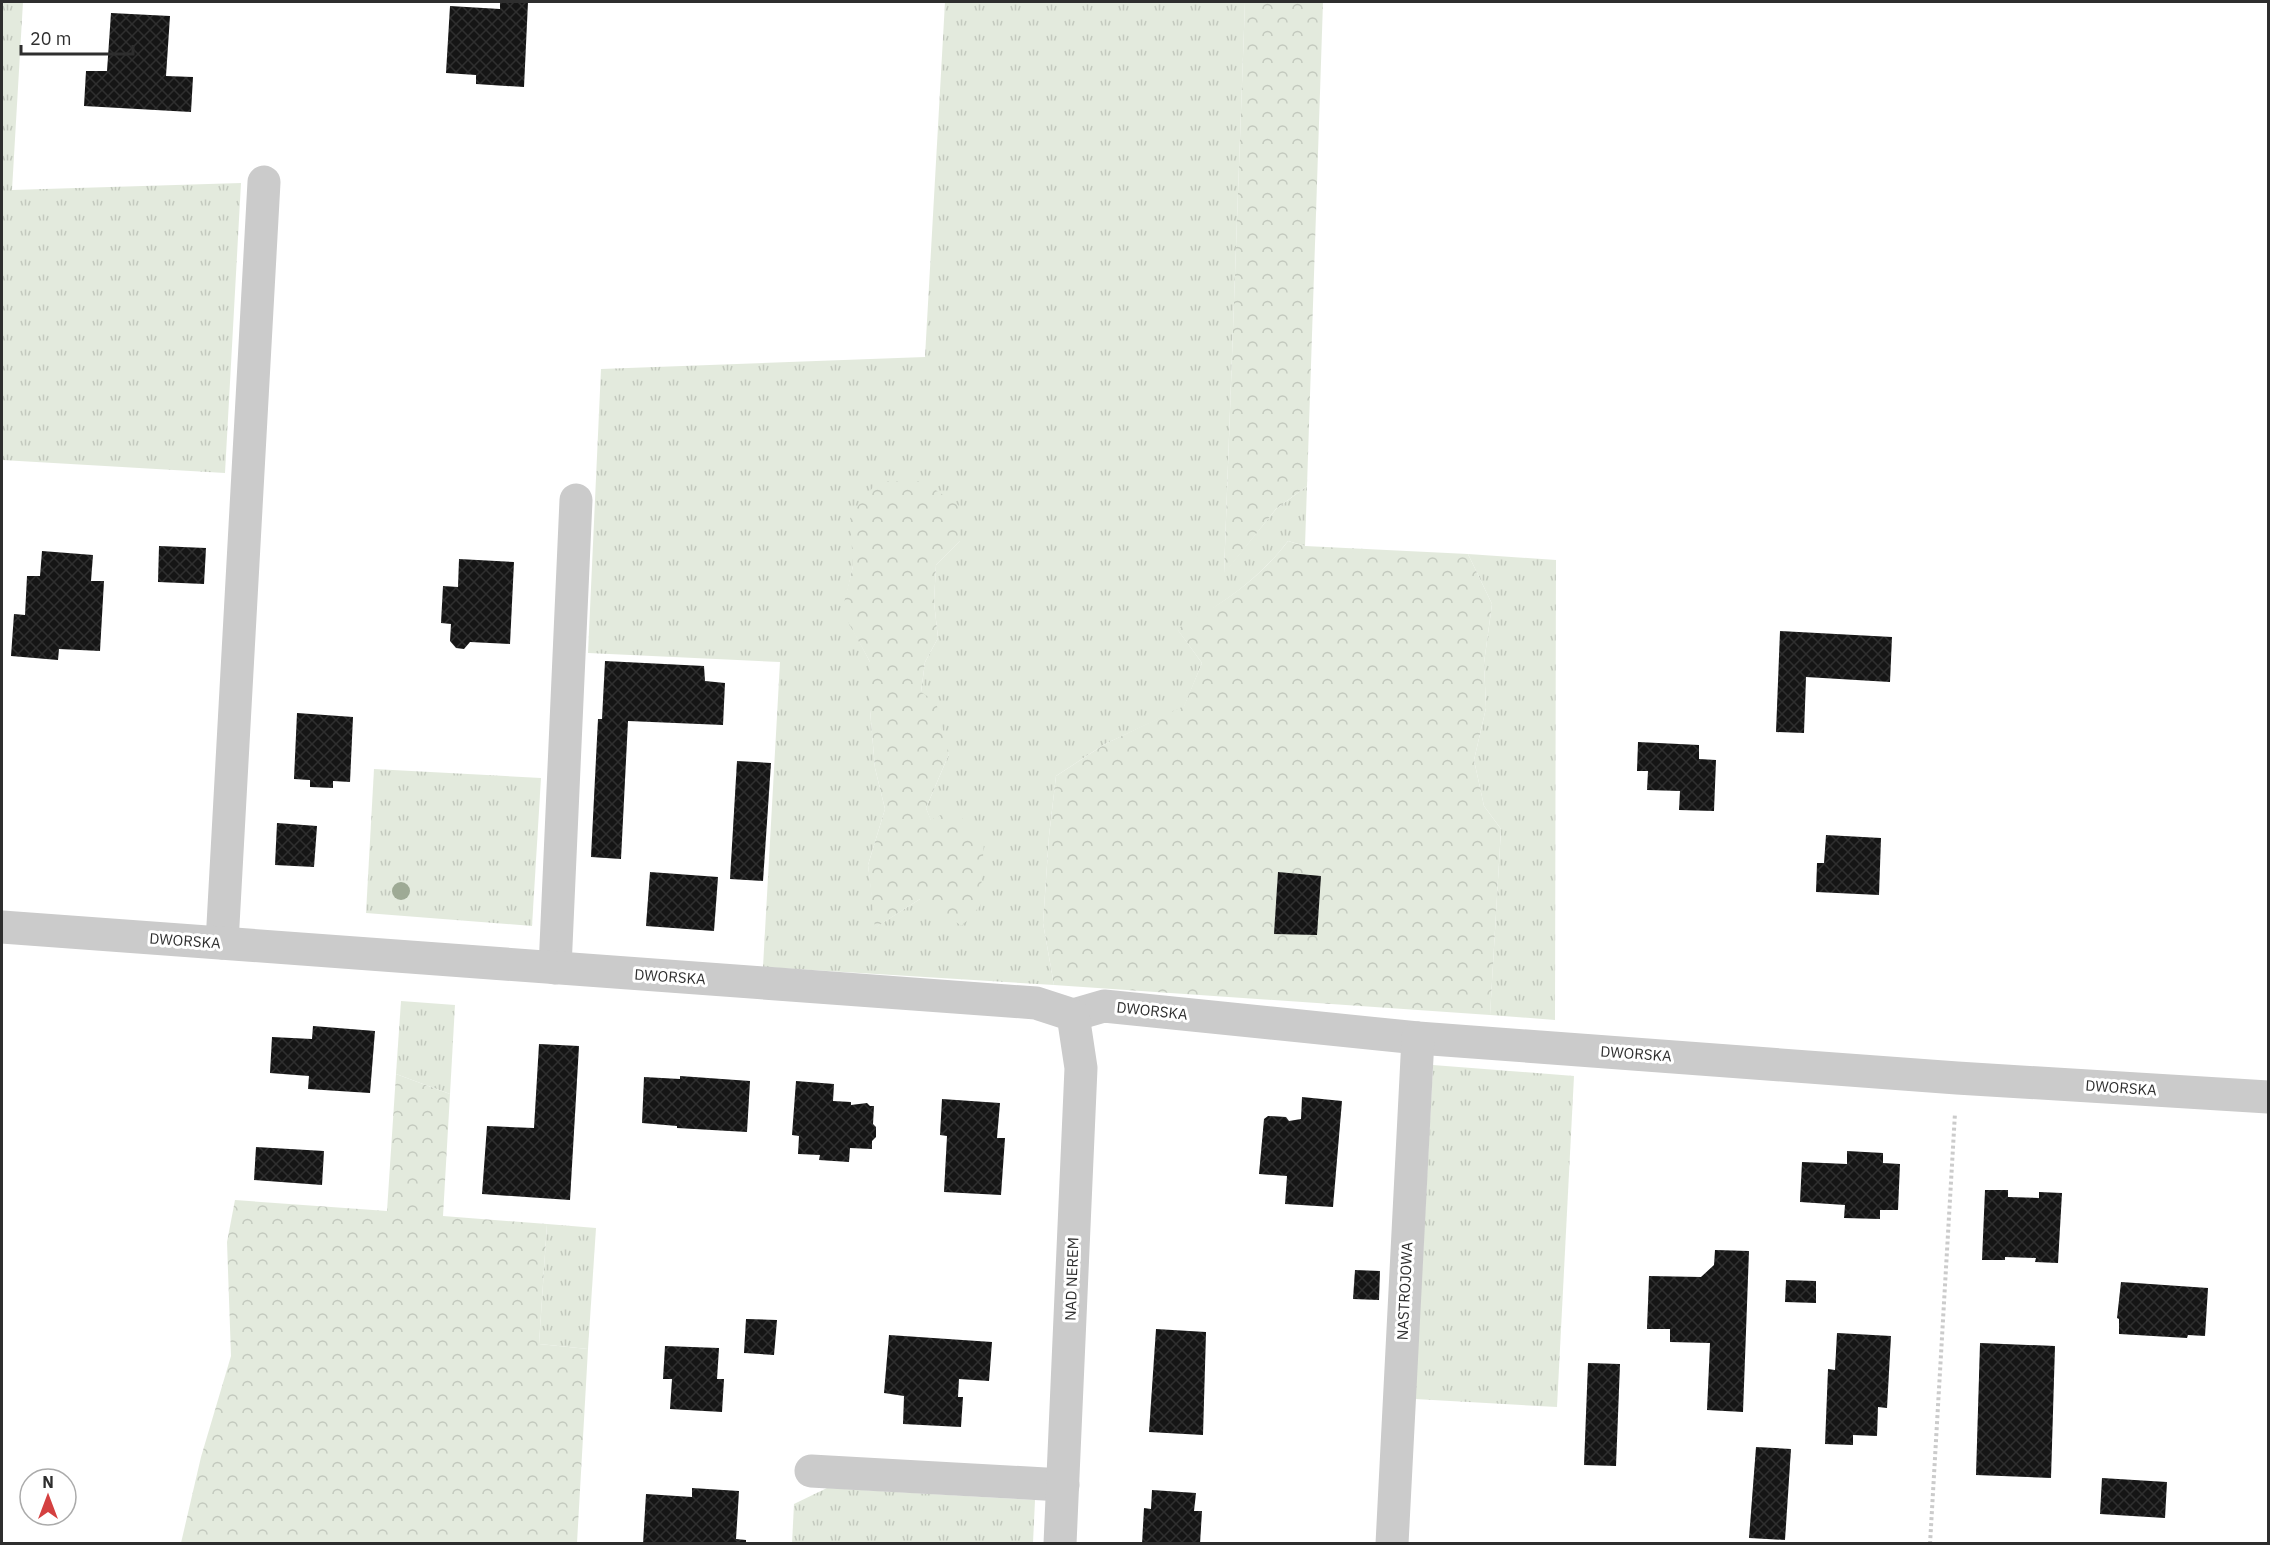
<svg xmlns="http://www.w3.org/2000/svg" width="2270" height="1545" font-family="'IBM Plex Sans',sans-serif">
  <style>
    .grass { fill: url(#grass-tufts); fill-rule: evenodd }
    .forest { fill: url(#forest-crowns) }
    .building { fill: url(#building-cross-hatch) }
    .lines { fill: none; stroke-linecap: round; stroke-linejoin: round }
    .path { stroke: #cbcbcb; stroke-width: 4; stroke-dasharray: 3 3; stroke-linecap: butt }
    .minor { stroke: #cbcbcb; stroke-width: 33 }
    .tertiary { stroke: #cbcbcb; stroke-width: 33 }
    .tree { fill: #9eaa95 }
    .labels { text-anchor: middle; stroke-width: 6; stroke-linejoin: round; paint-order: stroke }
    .street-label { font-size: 15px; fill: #2e2e2e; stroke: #fff }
  </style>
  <defs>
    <pattern id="grass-tufts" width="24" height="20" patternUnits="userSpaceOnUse" patternTransform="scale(1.5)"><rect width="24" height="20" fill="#e3eadd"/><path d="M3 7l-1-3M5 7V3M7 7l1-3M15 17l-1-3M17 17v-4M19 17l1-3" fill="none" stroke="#c3c9be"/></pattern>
    <pattern id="forest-crowns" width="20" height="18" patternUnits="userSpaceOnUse" patternTransform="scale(1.5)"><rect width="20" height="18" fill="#e3eadd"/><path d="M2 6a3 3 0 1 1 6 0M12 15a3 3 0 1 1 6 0" fill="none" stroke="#c3c9be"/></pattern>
    <pattern id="building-cross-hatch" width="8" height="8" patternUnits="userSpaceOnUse" patternTransform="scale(1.5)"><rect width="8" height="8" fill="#151515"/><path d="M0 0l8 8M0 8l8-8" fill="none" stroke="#2f2f2f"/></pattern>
  </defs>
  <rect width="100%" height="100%" fill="#fff"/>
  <g class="grass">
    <path d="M2,2H23L12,190L241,183L225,473L2,460Z"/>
    <path d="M945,2H1245L1224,573L1276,509L1307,486L1305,546L1288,541C1258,581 1220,605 1178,630L1202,663L1184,707L1105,744L1056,776L1049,836L1043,923L1054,985L763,967L780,662L588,653L601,369L925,357ZM960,541L936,565L934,602L938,638L925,662L921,692L949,754L926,808L931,821L953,810L920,899L876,927L868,865L885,809L875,768L870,710V662L843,611L853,566Z"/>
    <path d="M1468,554L1556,560L1555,1020L1490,1015L1501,829L1484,806L1474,760L1486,708L1484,663L1492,604Z"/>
    <path d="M374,769L541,778L532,926L366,913Z"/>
    <path d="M401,1001L455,1005L450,1094L396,1074Z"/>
    <path d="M1433,1065L1574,1076L1557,1407L1415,1399Z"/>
    <path d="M547,1224L596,1228L588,1349L539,1344Z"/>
    <path d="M827,1488L1035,1500L1033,1543L792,1544L794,1504Z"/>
  </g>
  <g class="forest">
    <path d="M1245,2H1323L1307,486L1276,509L1224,574Z"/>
    <path d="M878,481H922L958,505L960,541L936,565L934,602L938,638L925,662L921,692L936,702L949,754L926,808L931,820L953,809L984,841L980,906L962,926L920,899L875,928L868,865L885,809L875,768L870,710V662L842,611L853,566L850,516Z"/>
    <path d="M1288,541L1305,546L1468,554L1492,604L1484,663L1486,708L1474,760L1484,806L1501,829L1490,1015L1054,985L1043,923L1049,836L1056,776L1105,744L1184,706L1202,663L1177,629C1221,604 1257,582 1288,541Z"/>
    <path d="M396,1074L450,1094L443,1216L547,1224L539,1344L588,1349L577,1543H181L201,1457L231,1356L227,1242L235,1200L387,1211Z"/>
  </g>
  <g class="building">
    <path d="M500,2H528L524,87L476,84V75L446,73L450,6L500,9Z"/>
    <path d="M111,13L170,16L166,76L193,77L191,112L84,106L86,71H107Z"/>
    <path d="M159,546L206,548L204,584L158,582Z"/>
    <path d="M42,551L93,555L91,581H104L100,651L59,649L58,660L11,656L14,614L25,615L27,576H40Z"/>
    <path d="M459,559L514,562L510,644L470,642L464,649L456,648L450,641L451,624L441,623L443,586L458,587Z"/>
    <path d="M1780,631L1892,637L1890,682L1806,677L1804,733L1776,732Z"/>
    <path d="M605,661L704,666L705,681L725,683L723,725L628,721L621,859L591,857L598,719H602Z"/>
    <path d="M297,713L353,717L350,782L333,781V788L310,787V780L294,779Z"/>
    <path d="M1638,742L1699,745V759L1716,760L1714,811L1679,810L1680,791L1647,790L1648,771H1637Z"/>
    <path d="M737,761L771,763L763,881L730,879Z"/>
    <path d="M277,823L317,826L314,867L275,865Z"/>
    <path d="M1826,835L1881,838L1879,895L1816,892L1817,863H1824Z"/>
    <path d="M650,872L718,877L714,931L646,926Z"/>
    <path d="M1278,872L1321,876L1317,935L1274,934Z"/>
    <path d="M313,1026L375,1031L370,1093L308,1089L309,1076L270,1073L272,1037L312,1039Z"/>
    <path d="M539,1044L579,1046L570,1200L482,1194L487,1126L534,1128Z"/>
    <path d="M680,1076L750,1081L747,1132L677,1128V1126L642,1123L644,1077L680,1079Z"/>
    <path d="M796,1081L834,1084L833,1101L851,1102V1105L867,1103L870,1106H874L873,1124L876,1127V1137L872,1141V1149L850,1148L849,1162L819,1160L820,1155L798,1154L799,1136L792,1135Z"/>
    <path d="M1302,1097L1342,1101L1333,1207L1285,1204L1287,1176L1259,1174L1264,1119L1268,1116L1286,1117L1289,1121L1301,1119Z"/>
    <path d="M942,1099L1000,1103L997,1138H1005L1001,1195L944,1192L947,1136L940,1135Z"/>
    <path d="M256,1147L324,1151L322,1185L254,1180Z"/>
    <path d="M1847,1151L1883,1153V1163L1900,1164L1898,1210H1880V1219L1844,1218L1845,1205L1800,1202L1802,1162L1847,1164Z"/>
    <path d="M1985,1190H2008V1197L2039,1198V1192L2062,1193L2058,1263L2035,1262L2036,1258L2005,1257V1260H1982Z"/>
    <path d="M1715,1250L1749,1251L1743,1412L1707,1410L1710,1343L1670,1342V1329H1647L1649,1276L1701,1277L1714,1265Z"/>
    <path d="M1355,1270L1380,1271L1379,1300L1353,1299Z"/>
    <path d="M1786,1280L1816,1281V1303L1785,1302Z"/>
    <path d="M2121,1282L2208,1288L2205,1336L2188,1335L2187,1338L2119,1334V1319L2117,1318Z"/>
    <path d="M746,1319L777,1320L774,1355L744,1353Z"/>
    <path d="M1156,1329L1206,1332L1203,1435L1149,1432Z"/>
    <path d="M1837,1333L1891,1336L1887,1408L1878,1407L1877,1436L1853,1435V1445L1825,1444L1828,1369L1835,1370Z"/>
    <path d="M889,1335L992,1342L989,1381L959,1379L958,1397H963L961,1427L903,1424L904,1396L884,1393Z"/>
    <path d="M1980,1343L2055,1346L2051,1478L1976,1475Z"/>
    <path d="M665,1346L719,1348L717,1379H724L722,1412L670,1409L672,1379H663Z"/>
    <path d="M1588,1363L1620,1364L1616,1466L1584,1465Z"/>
    <path d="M1756,1447L1791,1449L1785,1540L1749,1538Z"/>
    <path d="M2102,1478L2167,1482L2165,1518L2100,1514Z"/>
    <path d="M692,1488L739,1491L736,1539L746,1540V1544H643L646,1494L692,1497Z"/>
    <path d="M1152,1490L1196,1493L1194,1511H1202L1200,1544H1142L1144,1508L1151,1509Z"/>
  </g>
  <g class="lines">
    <path class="path" d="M1930,1544L1955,1113"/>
    <g class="minor">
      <path d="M222,943L264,182"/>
      <path d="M555,968L576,500"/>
      <path d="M1073,1015L1104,1006L1418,1038L1957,1078L2268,1097"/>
      <path d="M811,1471L1063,1485"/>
      <path d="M1392,1544L1418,1038"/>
    </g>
    <path class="tertiary" d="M2,927L1036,1003L1073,1015L1081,1068L1060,1544"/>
  </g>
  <circle class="tree" cx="401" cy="891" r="9"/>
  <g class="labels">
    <g class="street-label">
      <text transform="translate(185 941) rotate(4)" y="5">DWORSKA</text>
      <text transform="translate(670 977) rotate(4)" y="5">DWORSKA</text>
      <text transform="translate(1152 1011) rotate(6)" y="5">DWORSKA</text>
      <text transform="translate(1636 1054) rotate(4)" y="5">DWORSKA</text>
      <text transform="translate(2121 1088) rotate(4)" y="5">DWORSKA</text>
      <text transform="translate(1072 1279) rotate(-88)" y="5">NAD NEREM</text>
      <text transform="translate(1405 1291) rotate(-87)" y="5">NASTROJOWA</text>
    </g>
  </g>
  <rect width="2270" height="1545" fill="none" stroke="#2e2e2e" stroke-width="6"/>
  <g transform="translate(48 1497)"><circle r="28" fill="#ffffff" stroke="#ababab" stroke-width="1.5"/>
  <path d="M0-4.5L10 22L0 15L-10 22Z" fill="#d44040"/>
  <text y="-9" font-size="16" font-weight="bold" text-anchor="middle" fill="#2e2e2e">N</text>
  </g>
  <path d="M21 45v9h112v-9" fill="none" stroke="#2e2e2e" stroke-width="3"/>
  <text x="30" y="45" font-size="18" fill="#2e2e2e" stroke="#ffffff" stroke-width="4.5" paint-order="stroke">20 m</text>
</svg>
